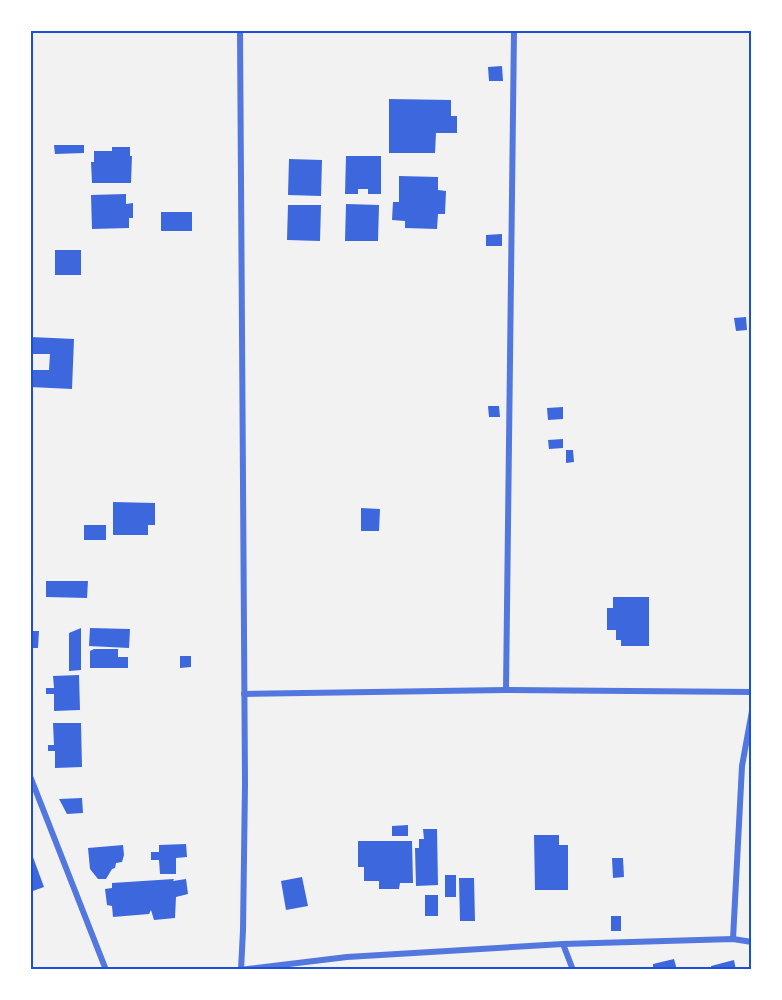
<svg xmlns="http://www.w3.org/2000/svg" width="782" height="1000" font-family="Literata,serif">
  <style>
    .building { fill: #3d67dc }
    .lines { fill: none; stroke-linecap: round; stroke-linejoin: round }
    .minor { stroke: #5277de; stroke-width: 6 }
    .neatline { fill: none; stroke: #1d4ed8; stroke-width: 2 }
  </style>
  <rect width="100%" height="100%" fill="#f2f2f2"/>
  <g class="building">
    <path d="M502,66L503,81H489L488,67Z"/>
    <path d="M389,99L451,100V116H457V133H436L435,153H389Z"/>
    <path d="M54,145H84V153L55,154Z"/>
    <path d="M112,147H130V156H132L131,183H92L91,162H94V151H112Z"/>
    <path d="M346,156H381V194H368V189H358V194H345Z"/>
    <path d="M289,159L322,160L321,196L288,195Z"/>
    <path d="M399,176L438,177V190L446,191L445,214H438L437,229L405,228V221L392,220L393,202H399Z"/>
    <path d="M126,194V204L133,203V218H129V228L92,229L91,195Z"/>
    <path d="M346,204L379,205L378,241H345Z"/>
    <path d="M288,205H321L320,241L287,240Z"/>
    <rect x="161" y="212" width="31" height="19"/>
    <path d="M502,234V246H486V235Z"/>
    <rect x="55" y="250" width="26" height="25"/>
    <path d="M746,317L747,330L736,331L734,318Z"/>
    <path d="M31,337L74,339L72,389L30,387V370H49L50,354H31Z"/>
    <path d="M488,406H499L500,417H489Z"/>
    <path d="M563,407V419L548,420L547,408Z"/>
    <path d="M563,439V448L549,449L548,440Z"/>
    <path d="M566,450H573L574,462L566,463Z"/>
    <path d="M113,502L155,503V525H148V535H113Z"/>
    <path d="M361,508L380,509L379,531H361Z"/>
    <rect x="84" y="525" width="22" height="15"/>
    <path d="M46,581H88L87,598L46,597Z"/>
    <path d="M613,597H649V646H621V640H616V630H607V608H613Z"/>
    <path d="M81,628V670L69,671V633Z"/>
    <path d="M90,628L130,629L129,648L89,646Z"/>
    <path d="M30,631H39L38,648H30Z"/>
    <path d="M94,649H118V657H128V668H90V651Z"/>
    <path d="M180,656H191V667L180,668Z"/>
    <path d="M79,675L80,710L54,711V694H46V688H54L53,676Z"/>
    <path d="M53,723H81L82,767L55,768V751H48V745H54Z"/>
    <path d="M82,798L83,813L67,814L59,799Z"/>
    <path d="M408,825V836H392V826Z"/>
    <path d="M423,829H437L438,885L416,886L415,848H419V839H424Z"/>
    <path d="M534,835H559V845H568V890H535Z"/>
    <path d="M358,841H412L413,883H400L399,889H379V881H364V867H358Z"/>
    <path d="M186,844L187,857L176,858V874H160L159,860H151V852H159V845Z"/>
    <path d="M123,845L124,855L122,862L116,863L115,868L112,869L106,879H98L90,869L88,848Z"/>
    <path d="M30,849L44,887L30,892Z"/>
    <path d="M612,858H623L624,877L613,878Z"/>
    <rect x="445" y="875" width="11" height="22"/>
    <path d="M302,877L308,906L286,910L281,881Z"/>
    <path d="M459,878H474L475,921H460Z"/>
    <path d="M174,879L173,881L186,879L188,894L176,897L175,918L154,920L151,910L149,914L113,917L112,906L107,905L105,889L112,888V883Z"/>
    <rect x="425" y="895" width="13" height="21"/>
    <rect x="611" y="916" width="10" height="15"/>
    <path d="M674,959L677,970H657L656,967H653V964Z"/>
    <path d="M734,960L736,970H712L711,966Z"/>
  </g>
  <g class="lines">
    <g class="minor">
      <path d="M240,30L245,784L243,930L241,970"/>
      <path d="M506,690L514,30"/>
      <path d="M244,694L506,690L752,692"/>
      <path d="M30,776L106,970"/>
      <path d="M733,939L742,766L752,711"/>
      <path d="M563,944L573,970"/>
      <path d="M239,970L347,957L563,944L733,939L752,942"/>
    </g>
  </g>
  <rect width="782" height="1000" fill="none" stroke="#ffffff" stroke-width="63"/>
  <rect x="32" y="32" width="718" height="936" class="neatline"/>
</svg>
